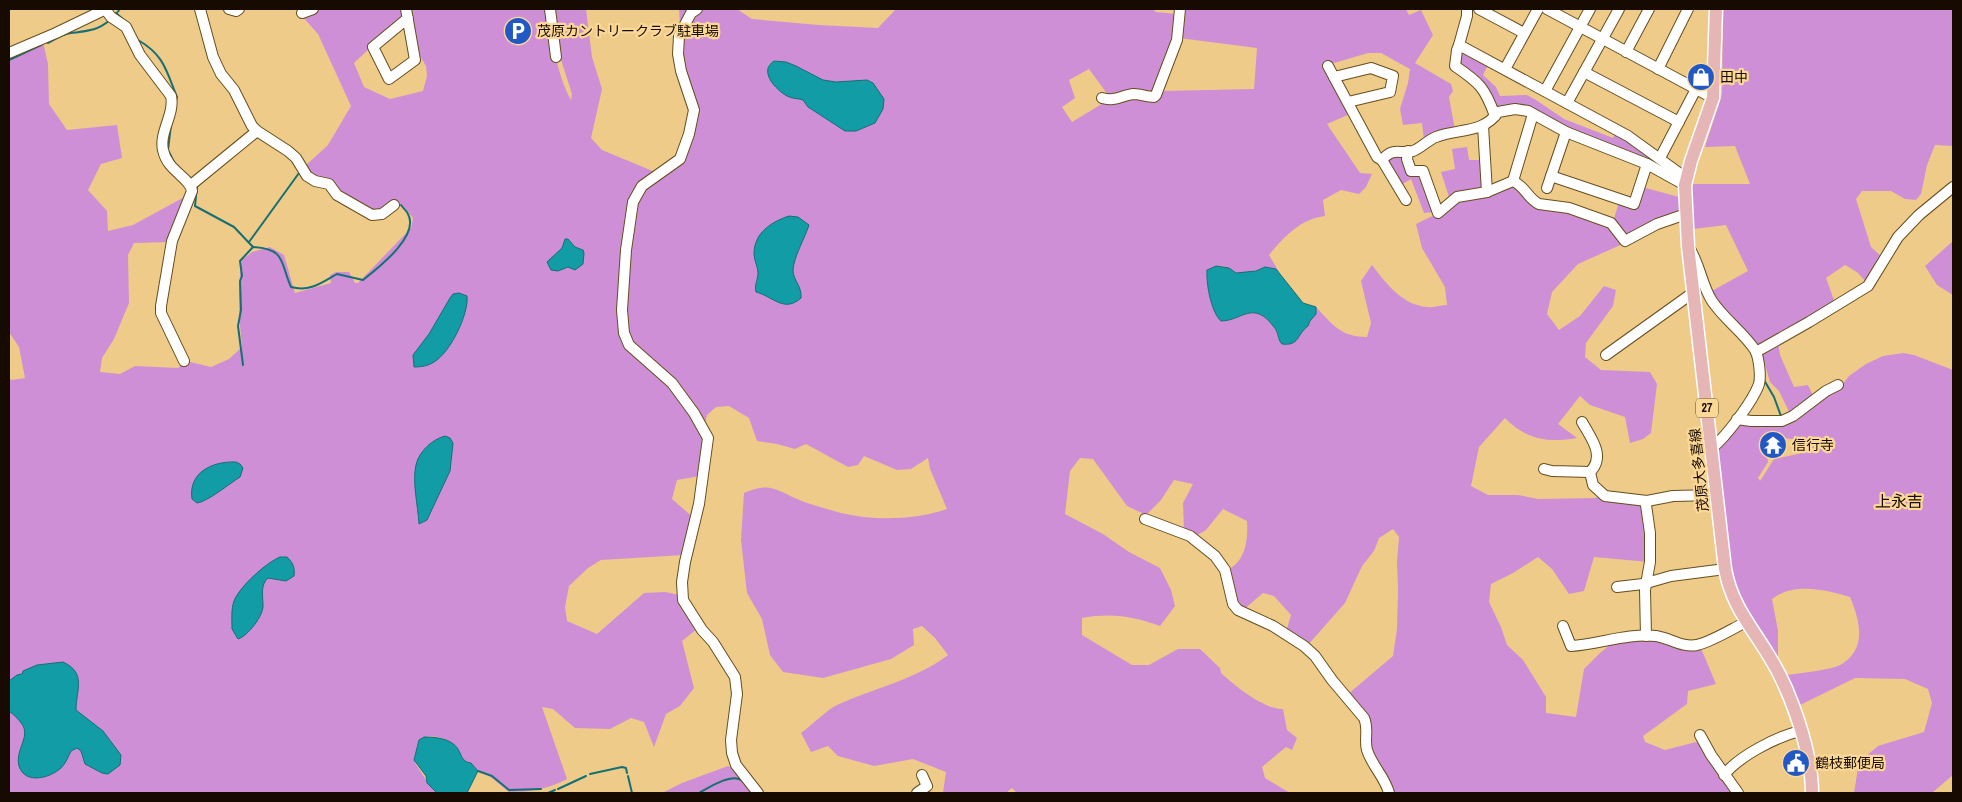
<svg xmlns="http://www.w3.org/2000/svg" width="1962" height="802" font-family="'Archivo Narrow','Noto Sans JP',sans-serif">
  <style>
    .green { fill: #ce8fd7; fill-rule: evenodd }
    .water { fill: #129ca5; stroke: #147074 }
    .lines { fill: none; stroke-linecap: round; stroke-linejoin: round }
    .stream { stroke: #147074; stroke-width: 2 }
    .minor-casing { stroke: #664e1c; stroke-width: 12 }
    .major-casing { stroke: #fff; stroke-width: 15 }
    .minor { stroke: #fff; stroke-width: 10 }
    .major { stroke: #e5b6b5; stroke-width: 12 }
    .labels { text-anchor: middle; stroke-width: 4.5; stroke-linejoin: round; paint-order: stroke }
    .shield { fill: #fcd897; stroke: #5c482d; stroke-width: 1 }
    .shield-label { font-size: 12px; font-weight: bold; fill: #170a00 }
    .poi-label { font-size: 14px; fill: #170a00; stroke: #fcd897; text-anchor: start }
    .street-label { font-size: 14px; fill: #170a00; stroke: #fcd897 }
    .quarter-label { font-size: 16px; fill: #170a00; stroke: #fcd897 }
  </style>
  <rect width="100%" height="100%" fill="#efcb8a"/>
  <g class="green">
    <path d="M318,9H403L402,18L354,63L364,87L390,99L423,91L427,76L426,66L415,48L411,9H546C553,39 556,73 571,100L572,94L560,57L555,9H586L592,57L602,89L591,138L602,150L655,172L682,163L697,124L699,112L683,71L679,9H737L752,19L819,25L878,28L896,9H1153L1156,12L1177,14L1176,37L1155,94L1149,95L1132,92L1111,99L1089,69L1069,80L1075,98L1062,107L1072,122L1105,102H1113L1131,96L1156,99L1161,91L1254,89L1257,48L1179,38L1182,9H1406L1409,15L1421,10L1433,35L1415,63L1451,84L1453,91L1449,97L1455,130L1437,133L1424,140L1422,123L1403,125L1400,109L1408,83L1410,69L1381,53H1368L1324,66L1350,114L1327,124L1360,173L1372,174L1366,187L1359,194L1341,190L1323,200L1325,216C1300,219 1284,237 1269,255L1279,272C1265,261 1253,276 1237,273C1234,272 1232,270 1230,269C1223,265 1214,265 1207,270C1206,283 1211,312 1221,321C1243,321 1253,299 1274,327C1279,332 1277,339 1282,344C1300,346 1296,334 1308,326L1310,321L1316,314V307C1333,325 1341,337 1367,337L1371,323L1361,281L1372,265C1386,283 1402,305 1427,307C1434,308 1441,305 1447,305L1445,287L1422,248L1416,224L1430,217L1443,213L1460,199L1488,194L1506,185L1513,184L1519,186L1537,206L1566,209L1610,224L1625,243L1578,264L1552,292L1547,314L1559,330L1580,316L1604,286L1616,290L1613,306L1586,343L1585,357L1601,370L1650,372L1657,384L1651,433L1643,439L1630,443L1625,417L1590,405L1580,396L1558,424L1577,438C1548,443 1526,440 1505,418L1479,447L1471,486L1488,495H1518L1538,499L1595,498L1609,494L1645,500L1644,505L1649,532V562L1594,557L1584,591L1569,594L1552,569L1538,557L1513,573L1491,584L1489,602L1501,627L1507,645L1523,660L1546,697V713L1576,717L1584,669L1600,653L1616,640L1655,638L1693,648L1700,646L1716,684L1688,691L1687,704L1643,736L1645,742L1665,750L1700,741L1736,793H1391L1385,778L1371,756L1369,743L1368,721L1347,695L1393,656L1397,629L1398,590L1397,562L1399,537L1393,529L1379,538L1374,551L1362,566L1345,603L1307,646L1286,632L1291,615L1274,596L1263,593L1242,611L1234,600L1227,570C1246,561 1248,540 1247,521L1223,509L1206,530L1194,537L1184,531L1183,503L1193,484L1174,480L1161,500L1146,515L1127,506L1093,459L1080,458L1070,471L1065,514L1103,534L1129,552L1160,568L1171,590L1175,606L1160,626C1132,616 1112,613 1082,618V635L1132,665H1149L1178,649H1200L1220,668L1221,673C1235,686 1265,710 1283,709L1287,730L1297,738L1292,750L1286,747L1262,767L1265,778L1290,793H1017L1012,788L1006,793H943L946,772L913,759L874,766L838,756L828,746L811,752L801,733C811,726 828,709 837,705C874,688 915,680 948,655L935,638L922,626L913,629L914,645L891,659L823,678L783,672L770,655L762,619L747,593L741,540L744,493C769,482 775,489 797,499C811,505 827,509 841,513C875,521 915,520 947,509L930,469L928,458L911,469L897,470L864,456L858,465L848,467L806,444L795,449L777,444L757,441L749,418L729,406L716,407L707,415L702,435L703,447L700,476L677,480L672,499L695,519L684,555L601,560L588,568L569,586L565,607L567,621L597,634L644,593L665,592L680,595L697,629L682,641L694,688L680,706L666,714L654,747L644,722L631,718L610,729L575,728L553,709L542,707L567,779C548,789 531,792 509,792L488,775L478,771L471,763C460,762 462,753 456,747C448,738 428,732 419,740L415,763C423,774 427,784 437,793H9V379L12,380L25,378L19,347L9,332V58L43,42L48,64L49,104L67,130L117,125L122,158L101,164L88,190L107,211L108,231L133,225L188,195L170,242L134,243L128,255L129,303L114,339L102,358L100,372L120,374L135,366L178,368L186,361L211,367L229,359L242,347C239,318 237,289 242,260L252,252L270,247L284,255L295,293L331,283L330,275L336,272H349L355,283H358L411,228L413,218L405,208L398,202L372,213L340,194L329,182L313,180L304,167L328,145L351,106L318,34L301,15ZM774,61L786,62L812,74L784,94C775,88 765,77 769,64Z"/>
    <path d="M1723,9H1898C1905,11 1942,9 1953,9V146L1935,145L1927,165L1921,194L1916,200L1905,199L1891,191H1862L1856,199L1871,247L1883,258L1867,283L1857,272L1845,265L1826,278L1835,303L1761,347L1754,346L1710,292L1748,271L1726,225L1693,229L1690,201L1693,184H1750L1735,146L1705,147L1722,94Z"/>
    <path d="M1459,51L1489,63L1483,75L1496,87L1500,96L1527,95L1536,100L1564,119L1613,138L1616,132L1680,175L1567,130L1521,107H1496L1457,66Z"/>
    <path d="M1467,147L1469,160H1483L1484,188L1450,200L1441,172L1455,169L1452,149Z"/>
    <path d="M1390,155L1405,156L1423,176L1433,212L1424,213L1411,179L1401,185L1386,158Z"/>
    <path d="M1642,187L1679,197L1680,213L1627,238L1613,222L1619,202L1635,207Z"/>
    <path d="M1953,241V295L1937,285L1925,266Z"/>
    <path d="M1778,342L1780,355L1794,387L1808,385L1814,398L1791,416L1779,391L1770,382L1762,354Z"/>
    <path d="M1903,353L1914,355L1953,370V775L1932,793H1854L1859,762L1878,746L1924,732L1932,703L1928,689L1905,679L1855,678L1800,705L1788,675C1799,673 1834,670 1842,664C1867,648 1860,621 1850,597C1825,590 1794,582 1772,599L1778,631V660C1759,630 1739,603 1731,568L1718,451L1738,421L1782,422L1842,385L1849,376L1866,364L1883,356ZM1768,437L1805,440L1811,451L1774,459L1760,481L1758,478L1768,462L1766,450Z"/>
    <path d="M728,766L735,770L755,793H662L682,783Z"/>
  </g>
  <g class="water">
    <path d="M774,61L786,62L796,66L823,80L836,82L867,80L873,83L884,99L883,109L875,123L856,131H845L808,107L803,100C798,98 792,99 787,96C776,90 758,71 774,61Z"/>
    <path d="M789,216L798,217L809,225C805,238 793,258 793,271C794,282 802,286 801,298C784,313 774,297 756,292C754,285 758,280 758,273C758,267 754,260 754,254C754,233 771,222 789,216Z"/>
    <path d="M565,239H568L575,247L583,250L584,253L583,264L575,270L568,267L558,271L551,270L547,262L562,248Z"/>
    <path d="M1216,266L1229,268L1236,273L1256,271L1265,267L1276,269L1303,303L1316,307V314L1310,321L1308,326C1296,335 1300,346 1282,344C1277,339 1279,332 1274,327C1253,299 1242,321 1221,321C1211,312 1206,283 1207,270Z"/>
    <path d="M459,293L467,296C469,314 450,353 434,362C428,366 421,367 414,367L413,355L429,334L450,298L453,294Z"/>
    <path d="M445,436L450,438L453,443L450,471L427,520L419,524C418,506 412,481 416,465C419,451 433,439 445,436Z"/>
    <path d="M236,462L240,464L243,468L240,477C229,484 207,502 197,503L192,499C188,472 213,461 236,462Z"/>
    <path d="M280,557H287C293,563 295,567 294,576L286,581L268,578C260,585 263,596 263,605C264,615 248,636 238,639L232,629C232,620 231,609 234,601C240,586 266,563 280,557Z"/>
    <path d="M63,662C87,673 76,690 76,710L103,731L121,755L120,765L108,774L102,773L85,764L81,751L77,748L71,751C68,757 66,763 61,768C50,778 25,785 19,766C15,752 28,739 24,728C22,722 14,715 9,711V681L17,675L22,674L23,671L37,665Z"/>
    <path d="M424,737C435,737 451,738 458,749C462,756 462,762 471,763L478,771L467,793H437L427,783L426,776L414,760L419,740Z"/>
  </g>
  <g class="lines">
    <g class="stream">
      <path d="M116,13L124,20"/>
      <path d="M116,14L120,9"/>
      <path d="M138,40C164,55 166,70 177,97L176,101"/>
      <path d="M48,43C55,39 63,34 71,33C87,31 97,31 110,20"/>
      <path d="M9,60L41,45"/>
      <path d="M171,125L168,150L175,164"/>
      <path d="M197,186L195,206L234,227L253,247"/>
      <path d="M249,242L299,173"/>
      <path d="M243,365L238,326L241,310L240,281L242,276L240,261L253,247C286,249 280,262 291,287C310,292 321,283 337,274L363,280C378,268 420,236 408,214C407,211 403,208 401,205"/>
      <path d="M1764,380L1774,397L1781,416"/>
      <path d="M478,771L492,776L509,790L541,789"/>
      <path d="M590,774L622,767L626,768L627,773"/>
      <path d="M628,776L632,793"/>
      <path d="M558,789L586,776"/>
      <path d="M548,793L555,790"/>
      <path d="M699,793C708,788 731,773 741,780C745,783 749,789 752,793"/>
    </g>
    <g class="minor-casing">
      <g id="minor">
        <path d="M105,9L111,17L126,27L140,55L171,96C175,114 159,132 163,150C167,171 190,177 192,191L172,241L161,306V313L184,361"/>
        <path d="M200,9L213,57L221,74L234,90L252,126L257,131L288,151L296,158L307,176L315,181L329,184L337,195L372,215L382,214L394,205"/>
        <path d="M229,9L236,11L239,9"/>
        <path d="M406,9L415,60L389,79L373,47L408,18"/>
        <path d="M550,9L556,57"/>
        <path d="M697,9L691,13L679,36L678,54L681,71L694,110L689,134L680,159L642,186L633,202L626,250L622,310L624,333L629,345L672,383L694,413L708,438L699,504L685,562L682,582L683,600L702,630L713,642L735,677L737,694L731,740L732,753L736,765L758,793"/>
        <path d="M1467,9V16L1459,45L1628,136L1686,178"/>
        <path d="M1479,9L1524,33"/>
        <path d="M1547,9L1713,98"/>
        <path d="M302,13L313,9"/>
        <path d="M1459,45L1457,50L1455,66C1480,83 1485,88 1495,116"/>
        <path d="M1626,52L1649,9"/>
        <path d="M9,53L56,33L106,9"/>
        <path d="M1328,66L1377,157L1382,160C1394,146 1400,155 1413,151C1421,148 1428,140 1436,137C1459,128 1483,134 1498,112L1515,109L1528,111L1566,132L1647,164L1685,185"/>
        <path d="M1505,69L1538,9"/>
        <path d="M1658,69L1688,9"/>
        <path d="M1584,72L1679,122"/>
        <path d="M1334,77L1371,68L1393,76L1390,92L1348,102"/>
        <path d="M1545,91L1590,9"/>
        <path d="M1102,98C1115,102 1122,95 1134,94C1140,94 1147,97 1154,97L1156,95L1177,40L1180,9"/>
        <path d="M1567,103L1619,9"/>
        <path d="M1483,126L1487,192"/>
        <path d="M1408,151L1407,159L1411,171H1423L1438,213L1457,197L1487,192L1513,181C1525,186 1528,199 1539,204L1569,208L1611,223L1625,241L1657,224L1686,214"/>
        <path d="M1660,158L1696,89"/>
        <path d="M1382,160L1406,200"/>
        <path d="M1551,176L1634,204L1647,164"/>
        <path d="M1513,181L1533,114"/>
        <path d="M191,185L257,131"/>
        <path d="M1547,188L1566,132"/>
        <path d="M1688,246C1700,263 1701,284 1712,301C1724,319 1743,332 1755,350C1759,357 1761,376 1759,384C1753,401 1726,437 1712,448"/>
        <path d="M1756,352L1809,322L1868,286L1898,237L1919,215L1953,187"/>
        <path d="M1606,355L1694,292"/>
        <path d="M1737,419L1751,421H1782L1793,416L1826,391L1838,385"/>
        <path d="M1582,422C1591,438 1606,456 1590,472L1593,485L1605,496L1647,501L1673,496L1717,495"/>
        <path d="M1544,469L1552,471L1590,472"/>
        <path d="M1145,519L1190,536L1215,556L1225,570L1233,604L1238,610L1273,626L1304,646L1315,656L1332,680L1364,718C1369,729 1364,739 1367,750C1372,766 1385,777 1389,793"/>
        <path d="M1617,587L1643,584L1671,576L1725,569"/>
        <path d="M1563,626L1571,646C1600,644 1627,633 1656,636C1670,638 1682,648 1697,645C1713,641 1730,630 1746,622"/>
        <path d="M1646,636L1645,590L1650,562V533L1646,505L1647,501"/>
        <path d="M1700,735L1711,755L1738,793"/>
        <path d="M1724,775C1739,756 1776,737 1800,731"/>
        <path d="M917,793L927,786L922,775"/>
      </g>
    </g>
    <g class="major-casing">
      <path id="major" d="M1716,9L1713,98L1691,161L1685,185L1688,246L1725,569C1732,606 1751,626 1769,656C1791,691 1812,752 1812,793"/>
    </g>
    <use href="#minor" class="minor"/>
    <use href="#major" class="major"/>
  </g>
  <defs>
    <g id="parking-disc" transform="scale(1.4375)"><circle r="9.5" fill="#2158c5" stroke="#fcd897"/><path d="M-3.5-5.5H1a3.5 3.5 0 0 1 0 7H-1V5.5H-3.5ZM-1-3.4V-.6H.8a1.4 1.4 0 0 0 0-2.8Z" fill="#fff"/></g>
    <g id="shop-disc" transform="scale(1.4375)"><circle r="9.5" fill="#2158c5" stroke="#fcd897"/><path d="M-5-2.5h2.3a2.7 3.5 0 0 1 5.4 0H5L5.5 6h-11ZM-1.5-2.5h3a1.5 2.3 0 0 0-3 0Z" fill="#fff"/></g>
    <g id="temple-disc" transform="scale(1.4375)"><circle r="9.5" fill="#2158c5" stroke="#fcd897"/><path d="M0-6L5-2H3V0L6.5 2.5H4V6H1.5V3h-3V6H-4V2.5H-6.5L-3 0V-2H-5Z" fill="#fff"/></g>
    <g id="civic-disc" transform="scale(1.4375)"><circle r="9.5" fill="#2158c5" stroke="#fcd897"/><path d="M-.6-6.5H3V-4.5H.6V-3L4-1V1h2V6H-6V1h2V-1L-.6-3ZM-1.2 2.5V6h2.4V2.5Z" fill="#fff"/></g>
  </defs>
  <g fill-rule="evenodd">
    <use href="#parking-disc" x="518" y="31"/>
    <use href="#shop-disc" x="1701" y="77"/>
    <use href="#temple-disc" x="1773" y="445"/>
    <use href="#civic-disc" x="1796" y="763"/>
  </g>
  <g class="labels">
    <rect class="shield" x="1696" y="398.5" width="22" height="19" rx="4"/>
    <g class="shield-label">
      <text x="1707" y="412">27</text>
    </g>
    <g class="poi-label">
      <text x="537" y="36">茂原カントリークラブ駐車場</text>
      <text x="1720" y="82">田中</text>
      <text x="1792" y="450">信行寺</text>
      <text x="1815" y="768">鶴枝郵便局</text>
    </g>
    <g class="street-label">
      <text transform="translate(1699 470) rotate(-96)" y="5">茂原大多喜線</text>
    </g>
    <g class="quarter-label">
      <text x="1899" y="507">上永吉</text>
    </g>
  </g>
  <rect width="1962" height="802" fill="none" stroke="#170a00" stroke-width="20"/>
</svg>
